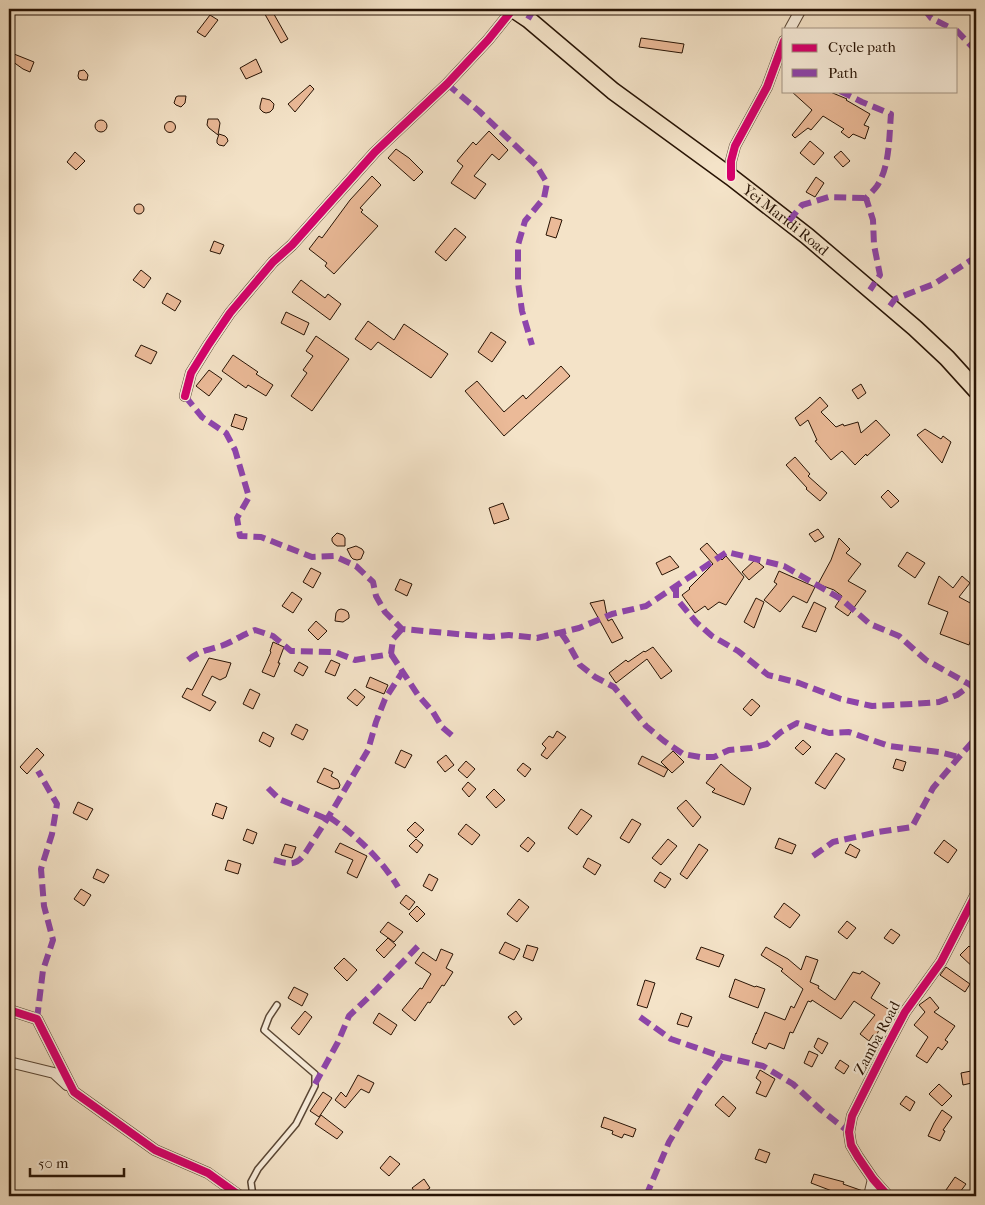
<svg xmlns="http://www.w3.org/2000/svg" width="985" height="1205" font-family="'IM FELL French Canon',serif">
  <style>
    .building { fill: #ebba98; stroke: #271304 }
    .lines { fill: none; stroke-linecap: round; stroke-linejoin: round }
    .service-casing { stroke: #5a4735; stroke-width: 8 }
    .minor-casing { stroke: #5a4735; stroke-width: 12 }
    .primary-casing { stroke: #271304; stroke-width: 19 }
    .service { stroke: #f8eddb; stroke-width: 5 }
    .minor { stroke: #f8eddb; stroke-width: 10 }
    .primary { stroke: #f4e3c8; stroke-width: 16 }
    .quiet { stroke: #8e44ad; stroke-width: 6; stroke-dasharray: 12 6; stroke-linecap: butt }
    .cycleway-casing { stroke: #f8eddb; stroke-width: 11 }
    .cycleway { stroke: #d6006c; stroke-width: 8 }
    .labels { text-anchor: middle; stroke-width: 4.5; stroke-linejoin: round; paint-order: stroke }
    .street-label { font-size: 15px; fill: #271304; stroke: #f8eddb }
  </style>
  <rect width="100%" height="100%" fill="#f4e3c8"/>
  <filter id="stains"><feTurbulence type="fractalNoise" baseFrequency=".004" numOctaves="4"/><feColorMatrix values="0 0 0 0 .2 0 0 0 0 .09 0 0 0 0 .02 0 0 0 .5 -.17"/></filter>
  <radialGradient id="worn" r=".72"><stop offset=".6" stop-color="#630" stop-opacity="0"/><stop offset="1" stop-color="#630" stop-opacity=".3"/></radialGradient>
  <g class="building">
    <path d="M262,9H271L288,39L281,43Z"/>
    <path d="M210,15L218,20L205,37L197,32Z"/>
    <path d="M641,38L684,44L682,53L639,47Z"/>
    <path d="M9,52L34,62L30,72L23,69L9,59Z"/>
    <path d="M256,59L262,72L246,79L240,68Z"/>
    <path d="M84,70L86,72L88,75L87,80H82L79,79L78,76L79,71Z"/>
    <path d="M310,85L314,89L295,112L288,104Z"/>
    <path d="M791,91H828L847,99L846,100L870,114L864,125L869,127L865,139L853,134L849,138L841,132L844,129L823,116L811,130L808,128L795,138L792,135L812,110Z"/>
    <path d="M178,96H186L185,103L181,107L176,105L174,103L176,97Z"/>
    <path d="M262,98L270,100L274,104L273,109L270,112L266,113L263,112L260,109V106Z"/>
    <path d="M208,119H218L220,123L218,135L209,128L207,125Z"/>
    <circle cx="101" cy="126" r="6"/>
    <circle cx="170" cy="127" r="5.5"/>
    <path d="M489,131L508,150L499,160L492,154L474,176L486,184L475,199L451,183L463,166L457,161L473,142L476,145Z"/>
    <path d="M219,134L225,136L227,138L228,141L224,146L219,145L217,143V140Z"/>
    <path d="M810,141L824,153L814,165L800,153Z"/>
    <path d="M396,149L409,158L423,172L414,181L388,158Z"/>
    <path d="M841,151L850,161L843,167L834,157Z"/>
    <path d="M75,152L85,161L76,170L67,162Z"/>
    <path d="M372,176L381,185L360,208L363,210L361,212L378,226L334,274L325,266L327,263L309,249L319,236L322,238L350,200Z"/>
    <path d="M816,177L824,183L815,197L806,192Z"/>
    <circle cx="139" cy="209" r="5"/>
    <path d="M551,217L562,220L556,238L546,235Z"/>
    <path d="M455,228L466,237L446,261L435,252Z"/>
    <path d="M214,241L224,245L220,254L210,251Z"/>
    <path d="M141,270L151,278L144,288L133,280Z"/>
    <path d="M301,280L325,298L328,294L341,304L330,320L292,292Z"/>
    <path d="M167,293L181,301L175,311L162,303Z"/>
    <path d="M286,312L309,323L304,335L281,323Z"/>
    <path d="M368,321L394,340L404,324L448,354L431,378L378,342L371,350L355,339Z"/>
    <path d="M491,332L506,342L492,362L478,352Z"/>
    <path d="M316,336L349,359L312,411L291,396L307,373L303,370L313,356L306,351Z"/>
    <path d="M141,345L157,352L151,364L135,356Z"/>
    <path d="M233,355L258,372L256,374L273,385L266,396L248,385L246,388L222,371Z"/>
    <path d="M561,366L570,376L504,436L465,391L477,381L504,412L523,395L526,399Z"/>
    <path d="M209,370L222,379L209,396L196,386Z"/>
    <path d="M861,384L866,393L858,399L852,390Z"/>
    <path d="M820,397L828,406L821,412L836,427L843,424L844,426L858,422L861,433L876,420L890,435L867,456L866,454L855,465L842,451L831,460L815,441L817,440L808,420L800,426L795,418L808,408Z"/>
    <path d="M235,414L247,418L243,430L231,426Z"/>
    <path d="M925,429L941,439L943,436L951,442L942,463L917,435Z"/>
    <path d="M795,457L810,474L808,476L827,493L820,501L806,489L807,488L786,465Z"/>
    <path d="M888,490L899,501L891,508L881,497Z"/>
    <path d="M503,503L509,519L494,524L489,508Z"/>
    <path d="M818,529L824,537L815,542L809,534Z"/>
    <path d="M337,533L343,535L345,538V546H337L334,544L332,541V538Z"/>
    <path d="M839,538L850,549L846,553L861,564L848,581L866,591L848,616L835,607L842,596L834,590L818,584L831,560Z"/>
    <path d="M707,543L722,560L726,556L744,577L726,605L719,602L708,610L705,606L695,613L682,595L690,589L689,588L713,564L700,549Z"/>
    <path d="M356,546L362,549L364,552L361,559L357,560L353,559L351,557L347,549Z"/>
    <path d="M907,552L925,563L915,578L898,566Z"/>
    <path d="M670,556L679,567L662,575L656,563Z"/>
    <path d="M755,560L764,567L749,580L742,572Z"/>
    <path d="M311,568L321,573L313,588L303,582Z"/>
    <path d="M779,571L815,587L807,603L793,596L780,612L764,600L777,584L774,582Z"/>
    <path d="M939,576L953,588L962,576L970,583L959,597L974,605L971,611L976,615V625L969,645L940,634L948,612L928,604Z"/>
    <path d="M400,579L412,584L407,596L395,590Z"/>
    <path d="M292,592L302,599L293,613L282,606Z"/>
    <path d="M756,598L764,602L754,628L744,622Z"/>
    <path d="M604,600L608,621L612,619L623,638L612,643L590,603Z"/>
    <path d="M814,602L826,608L816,632L802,627Z"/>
    <path d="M341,609L345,610L348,612L349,615V618L343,622L335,621L336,613L338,610Z"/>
    <path d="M316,621L327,631L318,640L308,630Z"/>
    <path d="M273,642L284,647L278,663H280L274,677L262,672L271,652L270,651Z"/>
    <path d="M653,647L672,671L661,679L647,659L616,683L609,673L626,660L628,662L644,651L645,652Z"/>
    <path d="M209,658L231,663L226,677L220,680L212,676L202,695L216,702L210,711L182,697L187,688L192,690Z"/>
    <path d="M331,660L340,664L335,676L325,672Z"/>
    <path d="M299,662L308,667L303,676L294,671Z"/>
    <path d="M370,677L388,685L384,694L366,687Z"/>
    <path d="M250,689L260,694L253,709L243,704Z"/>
    <path d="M355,689L365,697L357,706L347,698Z"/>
    <path d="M752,699L760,706L751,716L743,709Z"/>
    <path d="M296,724L308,730L303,740L291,734Z"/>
    <path d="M557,731L566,737L547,759L541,755L546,748L542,744L549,736L553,738Z"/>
    <path d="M263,732L274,738L270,747L259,741Z"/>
    <path d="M803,740L811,747L803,755L795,748Z"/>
    <path d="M37,748L44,755L27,774L20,767Z"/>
    <path d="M401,750L412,755L405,768L395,763Z"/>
    <path d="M673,751L684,762L672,773L661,762Z"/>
    <path d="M836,753L845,759L825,789L815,783Z"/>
    <path d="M446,755L454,765L445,772L437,762Z"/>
    <path d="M642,756L668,769L664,777L638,764Z"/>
    <path d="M896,759L906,762L903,771L893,768Z"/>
    <path d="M466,761L475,769L467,778L458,770Z"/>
    <path d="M523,763L531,769L525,777L517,770Z"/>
    <path d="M721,764L731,773L751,788L744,805L712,792L715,789L706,783Z"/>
    <path d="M324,768L333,772L331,776L338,780L340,785L339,788L333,789L317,782Z"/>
    <path d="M468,782L476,789L469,797L462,789Z"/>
    <path d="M494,789L505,800L496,808L486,797Z"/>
    <path d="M686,800L701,817L693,827L677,808Z"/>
    <path d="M78,802L93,809L87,820L73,813Z"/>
    <path d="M216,803L227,807L223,819L212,815Z"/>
    <path d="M581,809L592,816L577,835L568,828Z"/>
    <path d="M632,819L641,824L629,843L620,838Z"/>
    <path d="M415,822L424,830L416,838L407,830Z"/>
    <path d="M466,824L480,835L472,845L458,834Z"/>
    <path d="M247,829L257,833L253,844L243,840Z"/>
    <path d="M528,837L535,843L528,852L520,846Z"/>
    <path d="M779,838L796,845L792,854L775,848Z"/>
    <path d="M416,839L423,845L417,853L409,846Z"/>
    <path d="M668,839L677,846L661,865L652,858Z"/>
    <path d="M944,840L957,850L948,863L934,853Z"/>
    <path d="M340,843L367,856L357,878L347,873L353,860L335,852Z"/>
    <path d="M285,844L296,847L292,858L281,855Z"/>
    <path d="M699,844L708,850L687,879L680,874Z"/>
    <path d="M850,844L860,850L856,858L845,853Z"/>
    <path d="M588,858L601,865L595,875L583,867Z"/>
    <path d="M228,860L241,864L238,874L225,870Z"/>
    <path d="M97,869L109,875L104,883L93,878Z"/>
    <path d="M660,872L671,879L665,888L654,881Z"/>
    <path d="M429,874L438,879L432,891L423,886Z"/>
    <path d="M81,889L91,895L84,906L74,899Z"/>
    <path d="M406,895L415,902L409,910L400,903Z"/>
    <path d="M519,899L529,907L517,922L507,914Z"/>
    <path d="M784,903L800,915L790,928L774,917Z"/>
    <path d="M417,906L425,914L417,922L409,914Z"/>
    <path d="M847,921L856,928L847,939L838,932Z"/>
    <path d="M388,922L403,932L394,942L380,932Z"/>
    <path d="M891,929L900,935L893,944L884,938Z"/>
    <path d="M388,938L396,945L384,958L376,950Z"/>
    <path d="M505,942L520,949L514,960L499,953Z"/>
    <path d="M527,945L538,948L533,961L523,957Z"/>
    <path d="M969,946L976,953V970L960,955Z"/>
    <path d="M701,947L724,955L719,967L696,959Z"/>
    <path d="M766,947L788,959L801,970L806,956L818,960L810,982L819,986L818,988L835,1000L853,972L860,974L862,971L880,983L871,998L891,1011L884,1022H883L876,1036L873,1035L869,1041L860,1034L875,1015L854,1001L841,1019L812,1000L811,1002L808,1001L793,1033L790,1032L784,1049L769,1043L766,1049L752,1043L756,1033V1034L765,1012L785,1020L791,1006L794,1008L803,989L781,971L783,969L761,955Z"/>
    <path d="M441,949L453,954L446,968L453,972L444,986L442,985L430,1003L428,1002L415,1021L402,1010L420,988L422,989L431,974L415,963L423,952L436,961Z"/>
    <path d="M344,958L357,970L347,981L334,968Z"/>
    <path d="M946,967L970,984L965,992L940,975Z"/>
    <path d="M735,979L755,987L756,986L765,989L758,1008L729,997Z"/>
    <path d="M645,980L655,983L647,1008L637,1005Z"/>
    <path d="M294,987L308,994L302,1006L288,998Z"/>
    <path d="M930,997L939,1008L934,1012L955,1026L945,1040L948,1042L942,1050L938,1047L927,1063L916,1056L928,1037L914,1025L925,1012L919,1005Z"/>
    <path d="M305,1011L312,1017L299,1035L291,1028Z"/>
    <path d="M516,1011L522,1019L514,1025L508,1017Z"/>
    <path d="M379,1013L397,1025L391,1035L373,1023Z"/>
    <path d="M681,1013L692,1017L688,1027L677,1024Z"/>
    <path d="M818,1038L828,1043L822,1054L814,1047Z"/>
    <path d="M809,1051L818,1055L812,1067L804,1063Z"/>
    <path d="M840,1060L849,1066L844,1074L835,1068Z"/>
    <path d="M760,1070L775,1079L766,1097L756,1093L761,1082L756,1078Z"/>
    <path d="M976,1070V1082L963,1085L961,1073Z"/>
    <path d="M358,1075L374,1083L369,1093L361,1089L345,1108L335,1100L341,1092L346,1097Z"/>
    <path d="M939,1084L952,1096L942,1106L929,1094Z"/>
    <path d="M323,1092L332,1098L319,1117L310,1111Z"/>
    <path d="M723,1096L736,1108L729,1117L715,1105Z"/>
    <path d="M906,1096L915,1102L910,1111L900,1104Z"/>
    <path d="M942,1110L952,1117L943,1130L945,1131L940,1141L928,1136L934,1123Z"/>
    <path d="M321,1115L343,1132L337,1139L315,1124Z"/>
    <path d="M604,1117L636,1129L633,1137L624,1134L622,1138L612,1134L613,1131L601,1127Z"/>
    <path d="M759,1149L770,1153L766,1163L755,1159Z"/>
    <path d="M390,1156L400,1164L389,1176L380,1168Z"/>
    <path d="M814,1174L844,1182L843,1184L863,1191L862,1196H844L832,1193V1191L811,1183Z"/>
    <path d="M955,1177L966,1184L957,1196H955L946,1190Z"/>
    <path d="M424,1179L430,1188L418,1196L412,1188Z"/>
  </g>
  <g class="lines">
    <g class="service-casing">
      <path id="service" d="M253,1196L251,1182L258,1169L296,1124L315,1086V1074L264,1030L269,1017L277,1005"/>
    </g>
    <g class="minor-casing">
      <g id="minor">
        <path d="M790,29L801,9"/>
        <path d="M731,177V161L735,146L767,87L784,41"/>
        <path d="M185,396L191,373L209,344L230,313L273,262L292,245L375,152L447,84L488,40L513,9"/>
        <path d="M9,1010L37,1019L74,1092L155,1150L208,1173L240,1196"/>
        <path d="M9,1062L54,1073L67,1085"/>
        <path d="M869,1196L873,1179"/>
        <path d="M888,1196L873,1179L858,1157L851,1145L849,1132L852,1116L885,1050L905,1012L941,962L976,894"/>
      </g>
    </g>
    <g class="primary-casing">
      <g id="primary">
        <path id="s1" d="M513,9L528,19L613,91L731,177L807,236L915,328L947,358L976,390"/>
      </g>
    </g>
    <use href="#service" class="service"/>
    <use href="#minor" class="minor"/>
    <use href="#primary" class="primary"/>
    <g class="quiet">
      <path d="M924,9L931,18L953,29"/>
      <path d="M528,19L534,9"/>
      <path d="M956,30L976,51"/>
      <path d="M447,84L479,111L536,165L547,183L544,198L525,221L518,245V282L522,311L532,345"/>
      <path d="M840,91L862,102L891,114C889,137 890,166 877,186C874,190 870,194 866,198L873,220L874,245L880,275L870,290"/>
      <path d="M789,221L802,205L829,197L866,198"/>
      <path d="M890,306L895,299L934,284L976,257"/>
      <path d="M185,396L202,417L226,433L235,450L249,497L237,518L240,536L261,537L312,557L334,556L356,566L373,582L376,596L385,612L402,629L490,637L509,635L537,638L579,628L612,614L646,606L727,552L784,566L841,599L870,624L899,636L926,660L976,688"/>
      <path d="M676,586V598L696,622L712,636L738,651L768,675L799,683L841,699L872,706L913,704L939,702L957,695L971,685"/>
      <path d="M561,633L566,640L580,665L595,677L614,687L646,726L664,741L683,754L700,757H714L729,750L751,748L767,744L781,732L797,723L829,733L849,732L889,746L939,752L959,757"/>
      <path d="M391,654L418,695L433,712L442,727L455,738"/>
      <path d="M188,660C199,651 208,650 221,646C233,642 243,634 255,630L273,636L291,651L335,652L355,660L391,654L393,639L402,629"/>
      <path d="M268,788L279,799L327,819"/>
      <path d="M329,817C356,835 381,859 398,887"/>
      <path d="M813,856L833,842L878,832L912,827L933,788L959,757L976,738"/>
      <path d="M274,860C289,864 296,867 306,852L334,808L368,750L376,722L385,699L403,671"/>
      <path d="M640,1017L671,1039L723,1057L763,1066L793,1084L821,1110L849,1132"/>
      <path d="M37,1019L43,970L53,940L44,906L41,869L52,834L57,804L38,771"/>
      <path d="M315,1084L338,1042L349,1016L375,991L421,943"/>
      <path d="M646,1196L669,1142L703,1085L723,1057"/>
    </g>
    <g class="cycleway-casing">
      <g id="cycleway">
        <path d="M731,177V161L735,146L767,87L784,41"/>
        <path d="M185,396L191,373L209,344L230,313L273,262L292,245L375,152L447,84L488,40L513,9"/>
        <path d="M9,1010L37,1019L74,1092L155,1150L208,1173L240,1196"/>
        <path d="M888,1196L873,1179L858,1157L851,1145L849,1132L852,1116L885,1050L905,1012L941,962L976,894"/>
      </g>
    </g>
    <use href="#cycleway" class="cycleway"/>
  </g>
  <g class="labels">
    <g class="street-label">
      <text dy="5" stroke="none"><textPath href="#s1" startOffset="345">Yei Maridi Road</textPath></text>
      <text transform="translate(877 1038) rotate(-62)" y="5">Zamba Road</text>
    </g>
  </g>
  <rect width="985" height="1205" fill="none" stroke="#f4e3c8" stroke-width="30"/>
  <rect x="10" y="10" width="965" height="1185" fill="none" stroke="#271304" stroke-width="2.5"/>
  <rect x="15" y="15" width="955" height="1175" fill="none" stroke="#271304"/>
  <rect x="782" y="28" width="175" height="65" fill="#f8eddb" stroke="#a49685"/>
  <rect x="792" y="44" width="25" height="8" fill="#d6006c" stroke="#a49685"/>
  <text x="828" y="52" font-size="15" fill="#271304">Cycle path</text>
  <rect x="792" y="69" width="25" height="8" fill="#8e44ad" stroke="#a49685"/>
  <text x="828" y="78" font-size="15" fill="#271304">Path</text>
  <path d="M30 1168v8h94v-8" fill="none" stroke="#271304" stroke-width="2.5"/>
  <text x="38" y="1168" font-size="15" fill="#271304" stroke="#f8eddb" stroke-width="4" paint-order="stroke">50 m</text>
  <rect width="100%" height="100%" filter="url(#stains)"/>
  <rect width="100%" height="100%" fill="url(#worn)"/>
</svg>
